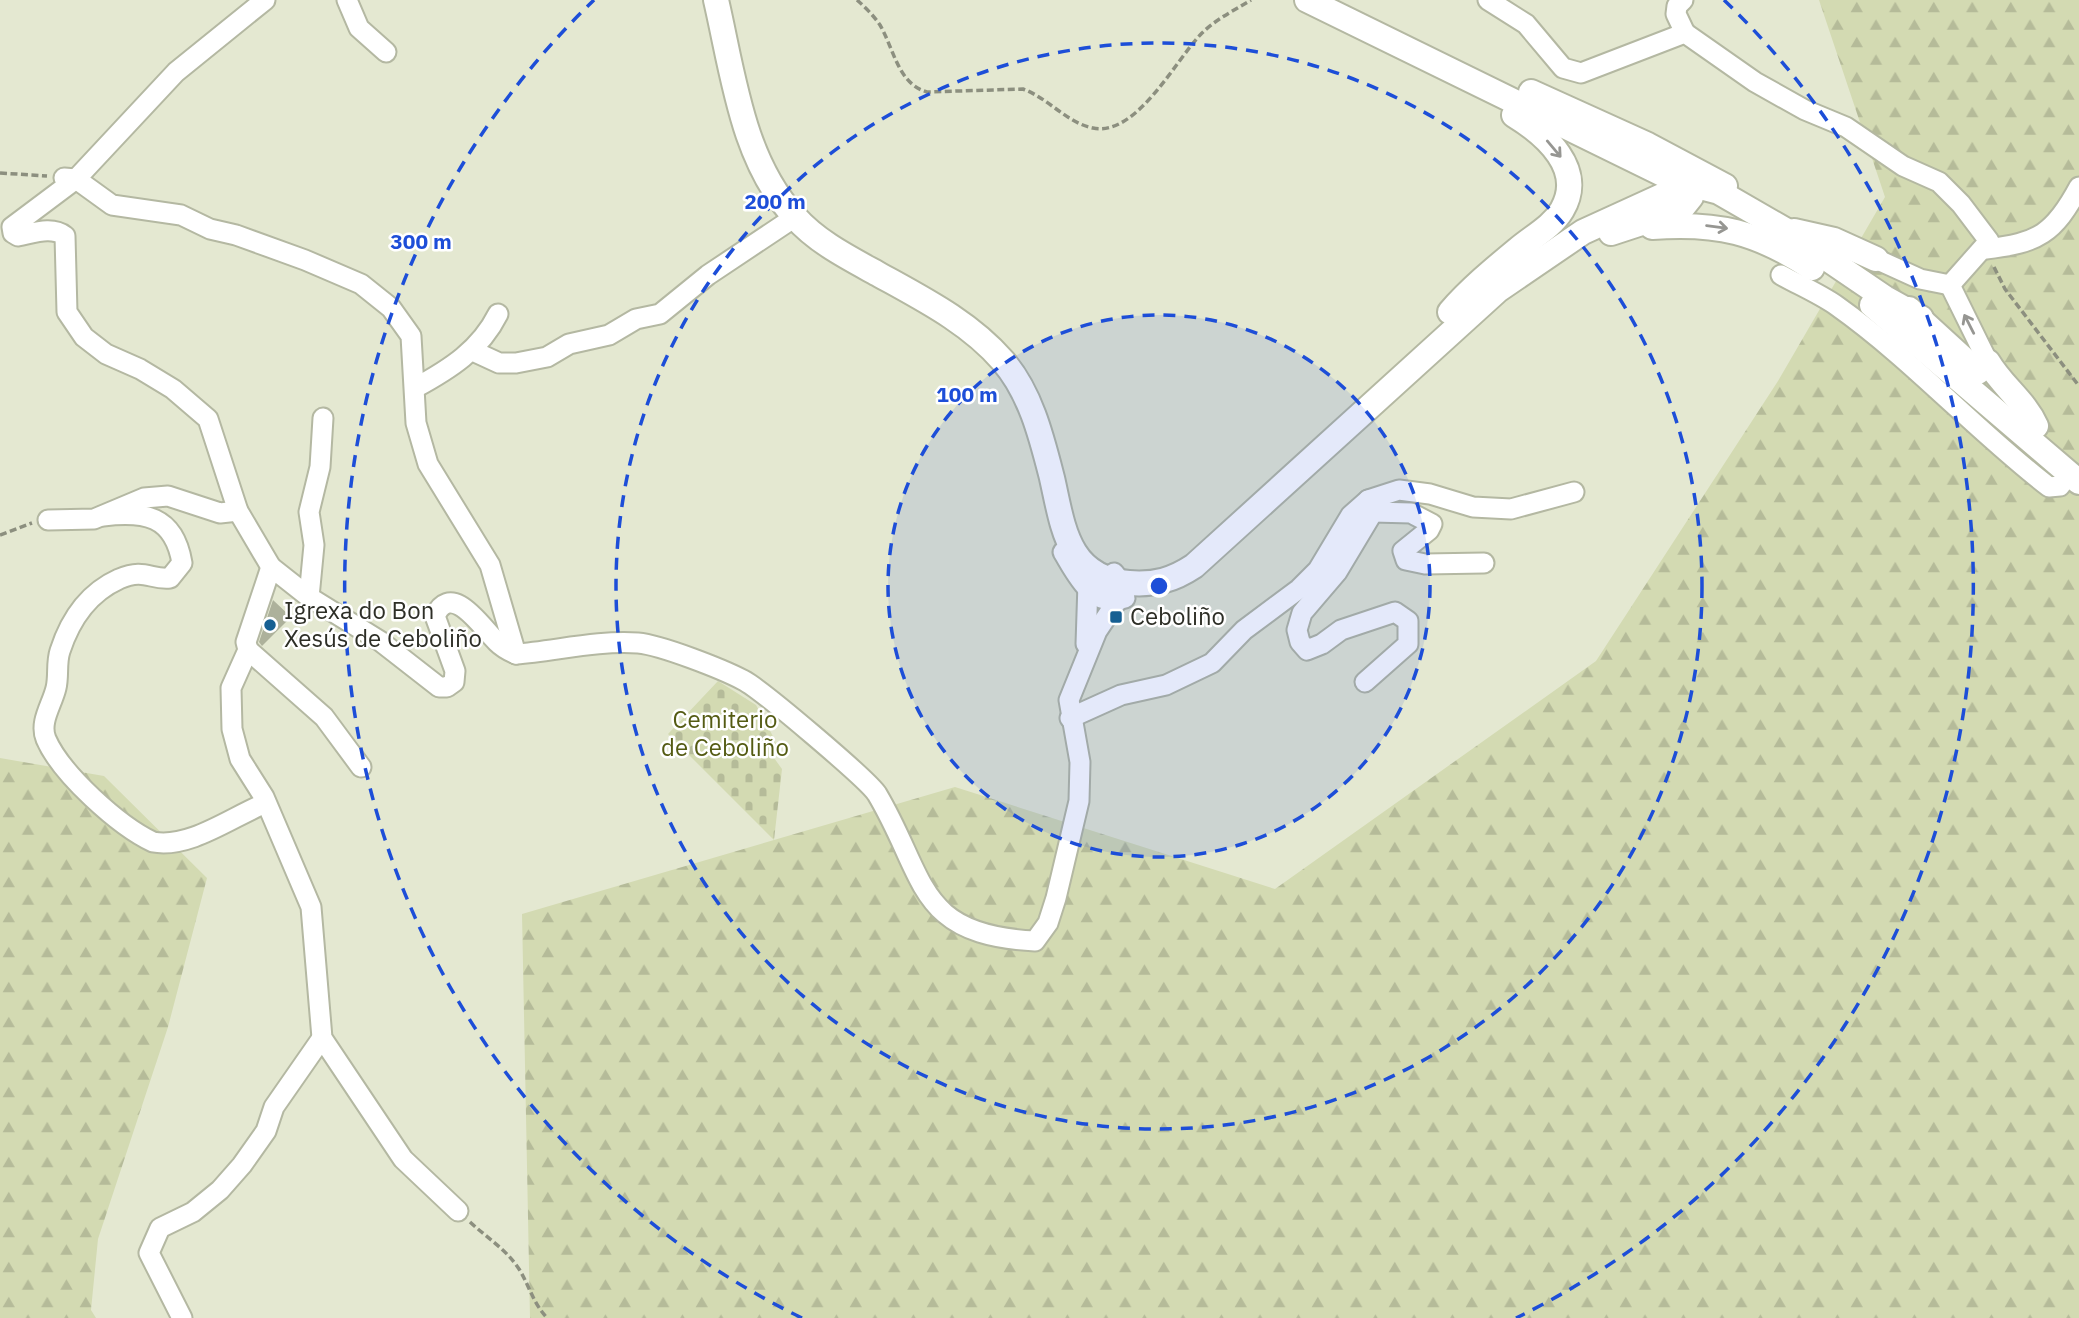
<svg xmlns="http://www.w3.org/2000/svg" width="2079" height="1318" font-family="'IBM Plex Sans',sans-serif">
  <style>
    .forest { fill: url(#forest-firs) }
    .cemetery { fill: url(#cemetery-stones) }
    .building { fill: #adb19b }
    .lines { fill: none; stroke-linecap: round; stroke-linejoin: round }
    .minor-casing { stroke: #b4b8a2; stroke-width: 23 }
    .major-casing { stroke: #b4b8a2; stroke-width: 28 }
    .path { stroke: #8c8f7f; stroke-width: 3.5; stroke-dasharray: 7 3.5; stroke-linecap: butt }
    .minor { stroke: #fff; stroke-width: 19 }
    .major { stroke: #fff; stroke-width: 24 }
    .oneway { stroke: #969692 }
    .ring { fill: none; stroke: #1d4ed8; stroke-width: 3.5; stroke-dasharray: 12 9 }
    .poi-dot { fill: #165f92; stroke: #fff; stroke-width: 2.5 }
    .labels { text-anchor: middle; stroke-width: 5; stroke-linejoin: round; paint-order: stroke }
    .poi-label { font-size: 24px; fill: #2d2e26; stroke: #fff; text-anchor: start }
    .park-label { font-size: 24px; fill: #545b13; stroke: #fff }
    .centre { fill: #1d4ed8; stroke: #fff; stroke-width: 3.5 }
    .ring-label { font-size: 21px; text-anchor: middle; font-weight: bold; fill: #1d4ed8; stroke: #fff; stroke-width: 5; stroke-linejoin: round; paint-order: stroke }
  </style>
  <defs>
    <pattern id="forest-firs" width="22" height="20" patternUnits="userSpaceOnUse" patternTransform="scale(1.75)"><rect width="22" height="20" fill="#d3dab2"/><path d="M5 1l3.5 6h-7zM16 11l3.5 6h-7z" fill="#b5bb99"/></pattern>
    <pattern id="cemetery-stones" width="16" height="16" patternUnits="userSpaceOnUse" patternTransform="scale(1.75)"><rect width="16" height="16" fill="#d3dab2"/><path d="M2 7V4a2 2 0 0 1 4 0v3zM10 15v-3a2 2 0 0 1 4 0v3z" fill="#b5bb99"/></pattern>
  </defs>
  <rect width="100%" height="100%" fill="#e4e8d1"/>
  <g class="forest">
    <path d="M1819,0H2079V1318H530L522,914L955,787L1275,889L1596,661L1778,381L1885,197Z"/>
    <path d="M0,758L104,776L207,878L168,1027L98,1239L91,1310L96,1318H0Z"/>
  </g>
  <path class="cemetery" d="M718,681L756,705L775,740L776,746L769,751L782,769L774,840L668,734Z"/>
  <path class="building" d="M273,600L291,617L262,646L259,642Z"/>
  <g class="lines">
    <g class="minor-casing">
      <g id="minor">
        <path d="M265,0L176,72L76,179L12,227L13,233L18,236C34,233 52,226 65,236L67,312L84,337L106,354L140,369L173,389L208,419L238,511L271,567"/>
        <path d="M347,0L359,28L386,52"/>
        <path d="M1488,0L1526,24L1563,68L1581,73L1685,33L1755,82L1805,110L1846,127L1903,166L1939,182L1961,204L1989,241L1950,285"/>
        <path d="M1683,0L1677,6L1676,14L1685,33"/>
        <path d="M64,178L76,179L112,205L181,215L210,229L236,235L305,260L361,284L391,308L411,336L416,423L428,464L490,565L516,654"/>
        <path d="M1986,249C2038,243 2054,234 2079,187"/>
        <path d="M1876,259L1920,279L1950,285"/>
        <path d="M1781,275C1799,285 1820,294 1837,306C1913,360 1975,430 2049,487L2060,486L2069,474"/>
        <path d="M1950,285L1988,362"/>
        <path d="M473,351L499,363H516L547,357L569,344L609,335L636,319L660,314L708,275L795,217"/>
        <path d="M415,388C450,369 480,350 498,314"/>
        <path d="M1373,512L1411,513L1432,524L1429,530L1403,551L1406,560L1425,564L1484,563"/>
        <path d="M103,516C144,511 174,515 182,563L170,578C150,580 145,568 119,579C88,593 70,620 60,651C56,663 59,676 56,688C52,705 39,722 46,739C61,774 119,826 153,842C190,849 233,816 266,803"/>
        <path d="M48,520L94,519L144,498L168,496L220,513L238,511"/>
        <path d="M1063,552C1077,575 1092,609 1125,598"/>
        <path d="M309,597L314,545L309,512L320,467L323,418"/>
        <path d="M1086,644L1088,583"/>
        <path d="M248,650L324,717L361,767"/>
        <path d="M516,654C555,651 598,640 638,643C661,645 722,669 743,680C761,689 868,780 877,794C927,878 915,935 1035,941L1048,923L1056,898L1079,801L1080,762L1069,700L1097,631L1121,595V582L1114,573"/>
        <path d="M1365,682L1408,644V621L1395,612L1341,630L1322,644L1307,650L1300,642L1297,630L1302,613L1337,572L1373,512L1368,500"/>
        <path d="M1070,718L1121,695L1166,685L1212,663L1244,630L1299,589L1318,570L1351,515L1368,500L1399,490L1430,494L1473,507L1511,509L1574,492"/>
        <path d="M458,1211L403,1159L322,1038L311,907L264,797L240,759L232,729L231,688L248,650L246,642L271,567L309,597L380,641L439,687H447L454,682L455,671L435,616C452,580 482,628 497,642C502,647 509,651 516,654"/>
        <path d="M182,1318L149,1253L160,1228L193,1212L220,1190L242,1165L266,1131L274,1107L322,1038"/>
      </g>
    </g>
    <g class="major-casing">
      <g id="major">
        <path d="M716,0C733,73 742,160 795,217C817,242 849,258 878,274C923,299 969,322 1003,361C1031,393 1042,439 1052,478C1063,526 1067,578 1129,583C1155,585 1173,580 1194,566L1498,290L1583,232L1664,195L1700,187L1719,192L1785,230L1885,298L1921,318"/>
        <path d="M1307,0L1695,190"/>
        <path d="M1531,92L1648,145L1725,186"/>
        <path d="M1652,227C1718,222 1757,232 1812,268"/>
        <path d="M1794,231L1834,240L1876,259"/>
        <path d="M1611,233L1669,214L1683,207L1691,197L1686,181"/>
        <path d="M1872,305L2079,482"/>
        <path d="M1909,309L1978,372"/>
        <path d="M1450,312C1470,289 1494,269 1517,250C1532,237 1552,227 1562,210C1586,169 1545,134 1514,115"/>
        <path d="M1988,362C2002,386 2025,401 2036,426"/>
      </g>
    </g>
    <g class="path">
      <path d="M857,0C865,7 874,16 880,25C894,49 898,84 927,92L1023,89C1048,98 1067,123 1093,128C1137,137 1176,59 1202,33C1216,19 1235,10 1251,0"/>
      <path d="M0,173L47,176"/>
      <path d="M1994,267L2005,289L2079,386"/>
      <path d="M0,535L32,523"/>
      <path d="M470,1222C487,1238 506,1249 519,1269C530,1287 532,1301 547,1318"/>
    </g>
    <use href="#minor" class="minor"/>
    <use href="#major" class="major"/>
  </g>
  <defs><path id="oneway-shaft" d="M-6 0H5M1.5-3L5.5 0L1.5 3" fill="none" stroke-width="1.6" stroke-linecap="round" stroke-linejoin="round" transform="scale(1.75)"/></defs>
  <g class="oneway">
    <use href="#oneway-shaft" transform="translate(1554 149) rotate(50)"/>
    <use href="#oneway-shaft" transform="translate(1717 227) rotate(7)"/>
    <use href="#oneway-shaft" transform="translate(1969 324) rotate(-117)"/>
  </g>
  <circle cx="1159" cy="586" r="271" fill="#1d4ed8" fill-opacity=".12"/>
  <g class="ring">
    <circle cx="1159" cy="586" r="271"/>
    <circle cx="1159" cy="586" r="543"/>
    <path d="M802 1318A814 814 0 0 1 594 0M1724 0A814 814 0 0 1 1516 1318"/>
  </g>
  <g class="poi-dot">
    <rect x="1109" y="610" width="14" height="14" rx="3.5"/>
    <circle cx="270" cy="625" r="7"/>
  </g>
  <g class="labels">
    <g class="poi-label">
      <text x="284" y="619">Igrexa do Bon<tspan x="284" dy="28">Xesús de Ceboliño</tspan></text>
      <text x="1130" y="625">Ceboliño</text>
    </g>
    <g class="park-label">
      <text x="725" y="728">Cemiterio<tspan x="725" dy="28">de Ceboliño</tspan></text>
    </g>
  </g>
  <circle cx="1159" cy="586" r="10" class="centre"/>
  <g class="ring-label">
    <text x="775" y="209">200 m</text>
    <text x="421" y="249">300 m</text>
    <text x="967" y="402">100 m</text>
  </g>
</svg>
